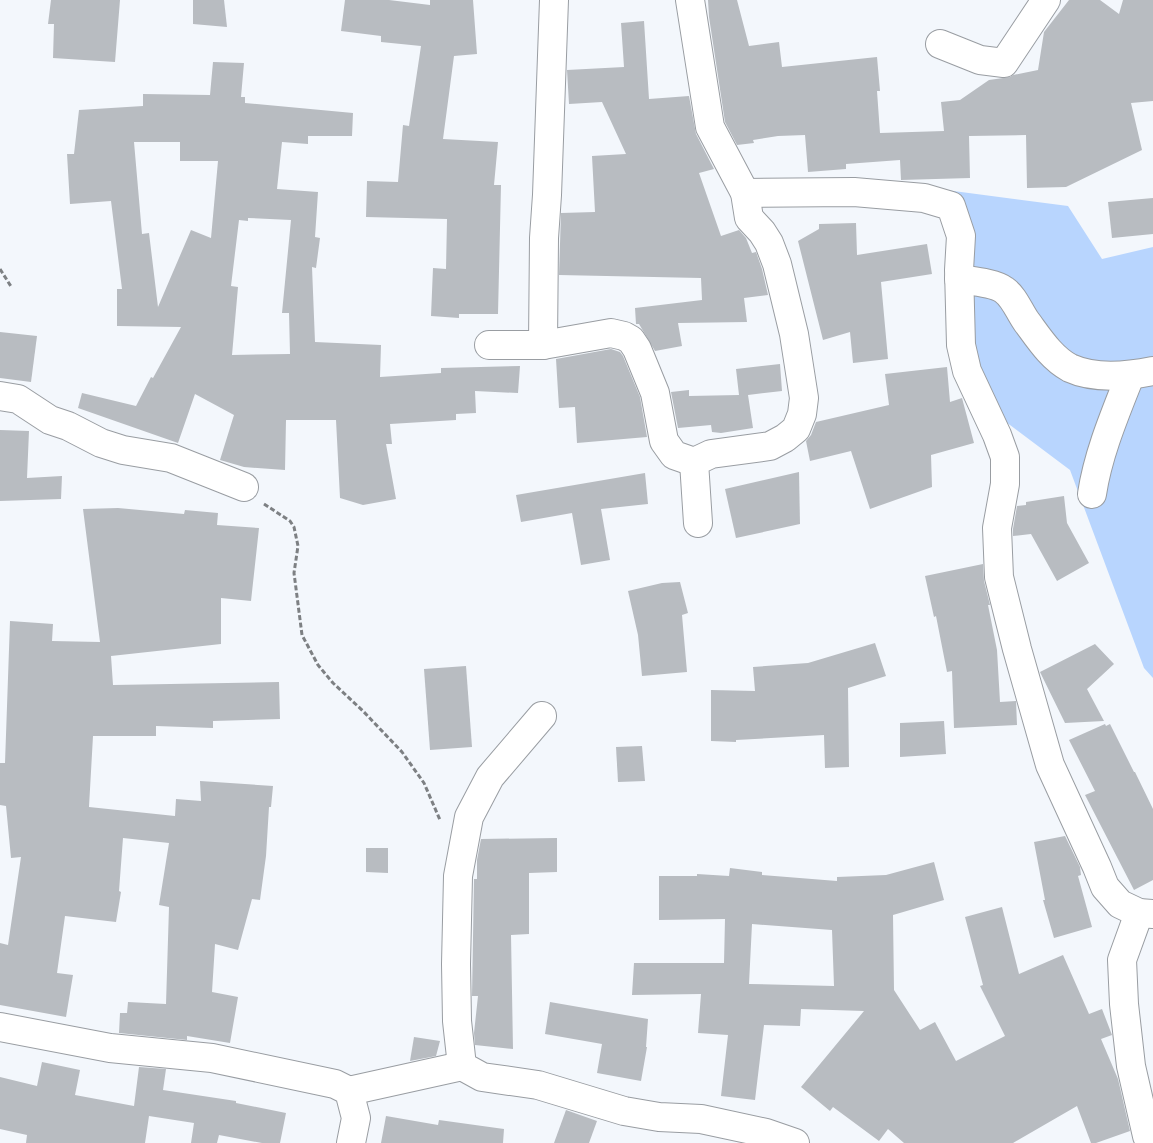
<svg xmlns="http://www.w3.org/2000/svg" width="1153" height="1143" font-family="'Space Grotesk',sans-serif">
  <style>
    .green { fill: #b8d5fe }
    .building { fill: #b8bcc1; fill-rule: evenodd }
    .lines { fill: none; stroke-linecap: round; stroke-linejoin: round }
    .minor-casing { stroke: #999da2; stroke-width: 30 }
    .path { stroke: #7d8083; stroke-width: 3; stroke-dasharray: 5 2.5; stroke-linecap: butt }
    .minor { stroke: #fff; stroke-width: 28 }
  </style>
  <rect width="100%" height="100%" fill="#f3f7fc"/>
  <path class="green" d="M946,190L1068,206L1102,259L1153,247V678L1144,668L1070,470L994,413L957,322Z"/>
  <g class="building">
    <path d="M51,0H120L115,62L53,58L54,24H48Z"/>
    <path d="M193,0H224L227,27L193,24Z"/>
    <path d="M345,0H389L430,5V0H473L477,54L454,56L443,139L498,142L494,185H501L498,314H459V318L431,316L433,268L446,269L447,219L366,217L367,181L398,182L403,125L409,126L421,46L381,42V36L341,31Z"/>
    <path d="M708,0H737L749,46L779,42L782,67L877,57L880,91H877L880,133L944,131L941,102L960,100L989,80L1010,77L1013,75L1038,70L1044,32L1069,0H1100L1119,14L1123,0H1153V101L1131,103L1142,150L1066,187L1027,188L1026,135L969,136L970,178L901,180L900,160L846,164V169L808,172L805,135L778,136L753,140L754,143L737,145L725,122L709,17Z"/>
    <path d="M644,21L649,99L689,96L696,134L714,169L699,173L721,236L739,230L746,238L752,253L756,252L762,269L768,295L744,298L747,322L678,323L682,346L655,351L639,324H636L635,308L702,300L701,278L559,275L561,213L595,212L592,156L626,154L602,102L569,104L567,70L624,67L621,23Z"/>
    <path d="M213,62L244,63L241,97H245V103L353,113L352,136H308V144L282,142L277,189L318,192L315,237L320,238L316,268L312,267L315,342L381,345L380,377L441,373V368L520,366L518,393L475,391L476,413L456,414V420L390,424L392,444H386L396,499L363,505L340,498L336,420H286L285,470L244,467L220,460L234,415L195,394L178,443L78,408L82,393L136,406L151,377L153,378L181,327L117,326V289H122L111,201L70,204L67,154H74L79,110L143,106V94L210,95ZM134,142H180V161H218L211,238L191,230L158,307L149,233L142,234ZM248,218L291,220L282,313H289L290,354L232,355L238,287L231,286L239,220L248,221Z"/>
    <path d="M1153,198V234L1112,238L1108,202Z"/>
    <path d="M856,223L857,255L927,244L932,274L881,282L888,359L853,363L850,332L823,340L798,241L819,229V224Z"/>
    <path d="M0,332L37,336L31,382L0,378Z"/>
    <path d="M611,349L620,352L623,356L640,397L647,437L577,443L575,407L559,408L556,359Z"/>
    <path d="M780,364L782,391L748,395L753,428L721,433L712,432L711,425L678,428L671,392L689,390V396L739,395L736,369Z"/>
    <path d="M947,367L950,402L962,398L974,443L931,455L932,487L870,509L851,451L810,461L806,441L811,435L816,422L889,405L885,374Z"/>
    <path d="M0,430L29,431L27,478L62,476L61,499L0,501Z"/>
    <path d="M799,472L800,524L736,538L725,489Z"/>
    <path d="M645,473L648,504L601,509L610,560L581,565L572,513L521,522L516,495Z"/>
    <path d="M1064,496L1067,523L1089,563L1057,581L1031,534L1013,536V529L1017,506L1026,505V502Z"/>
    <path d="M118,508L184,514L185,510L218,513L217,525L259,528L251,601L221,598V644L111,656L113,685L279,682L280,719L213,721V728L156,726V736H93L89,807L175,816L176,799L201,801L200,781L273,786L271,807H269L266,856L260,900L252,899L238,950L215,944L212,992L238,997L230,1043L187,1036V1040L119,1033L120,1013H127L128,1002L166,1004L169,907L159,905L169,843L123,838L119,891L121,892L116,922L65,916L57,973L73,975L66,1017L0,1005V943L8,945L21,857L11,858L6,806L0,805V763H5L10,621L53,624L52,641L100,642L83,509Z"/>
    <path d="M983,564L984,581L990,605H988L997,650L1000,702L1016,701L1017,725L954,728L952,671L947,672L936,616L934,617L925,576Z"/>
    <path d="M680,582L688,613L682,615L687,672L642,676L638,635L628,591L662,583Z"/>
    <path d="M875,643L886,676L848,688L849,767L825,768L824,735L736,740V742L711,741V690L755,691L753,667L808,663Z"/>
    <path d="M1095,644L1114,664L1087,689L1104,721L1065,723L1040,672Z"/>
    <path d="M466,666L472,747L430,750L424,669Z"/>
    <path d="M944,721L946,754L900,757V723Z"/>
    <path d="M1105,724L1106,726L1110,724L1134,772H1135L1153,809V880L1134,890L1085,795L1095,791L1069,740Z"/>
    <path d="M642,746L645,781L618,782L616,747Z"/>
    <path d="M1065,836L1080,867L1081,875L1078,876L1092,927L1054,938L1043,900H1045L1034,842Z"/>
    <path d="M557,838V872L529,873V934L511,935L513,1049L475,1045L474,1033L478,996H472L474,879H477V860L481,839Z"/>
    <path d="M366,848H388V873L366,872Z"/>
    <path d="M934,862L944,900L893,915L894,990L920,1030L935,1022L956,1061L1005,1036L980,986L983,985L965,917L1002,907L1019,974L1063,955L1089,1014L1102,1009L1112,1035L1101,1039L1118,1079L1130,1131L1096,1143H1091L1077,1106L1013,1143H904L888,1129L879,1141L833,1107L830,1111L801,1087L864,1011L801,1009L800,1026L764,1025L755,1100L721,1096L728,1035L698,1033L701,994L632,995L634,963H724L725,919L659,920V876H697V874L729,876L730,868L762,872V875L837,881V877L886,875ZM752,924L832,930L834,986L749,984Z"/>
    <path d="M550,1002L648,1019L646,1047H647L641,1081L597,1073L602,1044L545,1034Z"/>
    <path d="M414,1037L440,1041L436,1056L410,1061Z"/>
    <path d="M42,1062L80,1070L75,1095L134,1106L139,1067L166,1069L163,1090L236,1101V1103L286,1113L280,1143H262L219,1135L217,1143H191L194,1123L149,1116L145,1143H26L27,1135L0,1129V1077L37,1086Z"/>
    <path d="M566,1110L597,1121L589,1143H554Z"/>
    <path d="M386,1116L438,1125L439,1120L504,1129L503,1143H381Z"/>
  </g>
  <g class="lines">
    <g class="minor-casing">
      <g id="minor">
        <path d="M690,0L710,127L745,193L749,218L762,232L769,243L777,264L794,334L804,398L802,414L796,429L785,438L770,446L711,454L694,462L698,523"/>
        <path d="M940,44L980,60L1004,63L1046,0"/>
        <path d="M745,193L854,192L924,198L951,206L961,236L959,270L961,345L967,371L997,435L1005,457V484L997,528L999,577L1017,649L1050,765L1097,867L1105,887L1120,904L1139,913L1153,914"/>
        <path d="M959,279C971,281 995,283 1004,290C1014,297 1019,311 1026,321C1038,337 1051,358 1070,368C1094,379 1128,376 1153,371"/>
        <path d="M489,345H543L611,333L624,336L631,340L637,349L655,393L664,441L674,455L694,462"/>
        <path d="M543,345L544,238L547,195L554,0"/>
        <path d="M0,396L18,399L50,420L68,426L101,443L123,450L171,458L244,487"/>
        <path d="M1092,494C1098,454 1115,414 1130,376"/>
        <path d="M542,716L490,777L469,817L458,876L456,964L457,1021L462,1066L482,1077L538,1085L624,1111L659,1117L701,1119L766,1133L795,1143"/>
        <path d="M1139,913L1122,960L1124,1004L1131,1066L1147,1136"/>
        <path d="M0,1027L110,1048L212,1058L335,1084L349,1091L356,1118L351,1143"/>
        <path d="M349,1091L462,1066"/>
      </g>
    </g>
    <g class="path">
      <path d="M0,269L12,288"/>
      <path d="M264,504L290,521L294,527L298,546L294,573L302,635L318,665L333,683L363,711L402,752L424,783L440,820"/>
    </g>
    <use href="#minor" class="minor"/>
  </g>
</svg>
